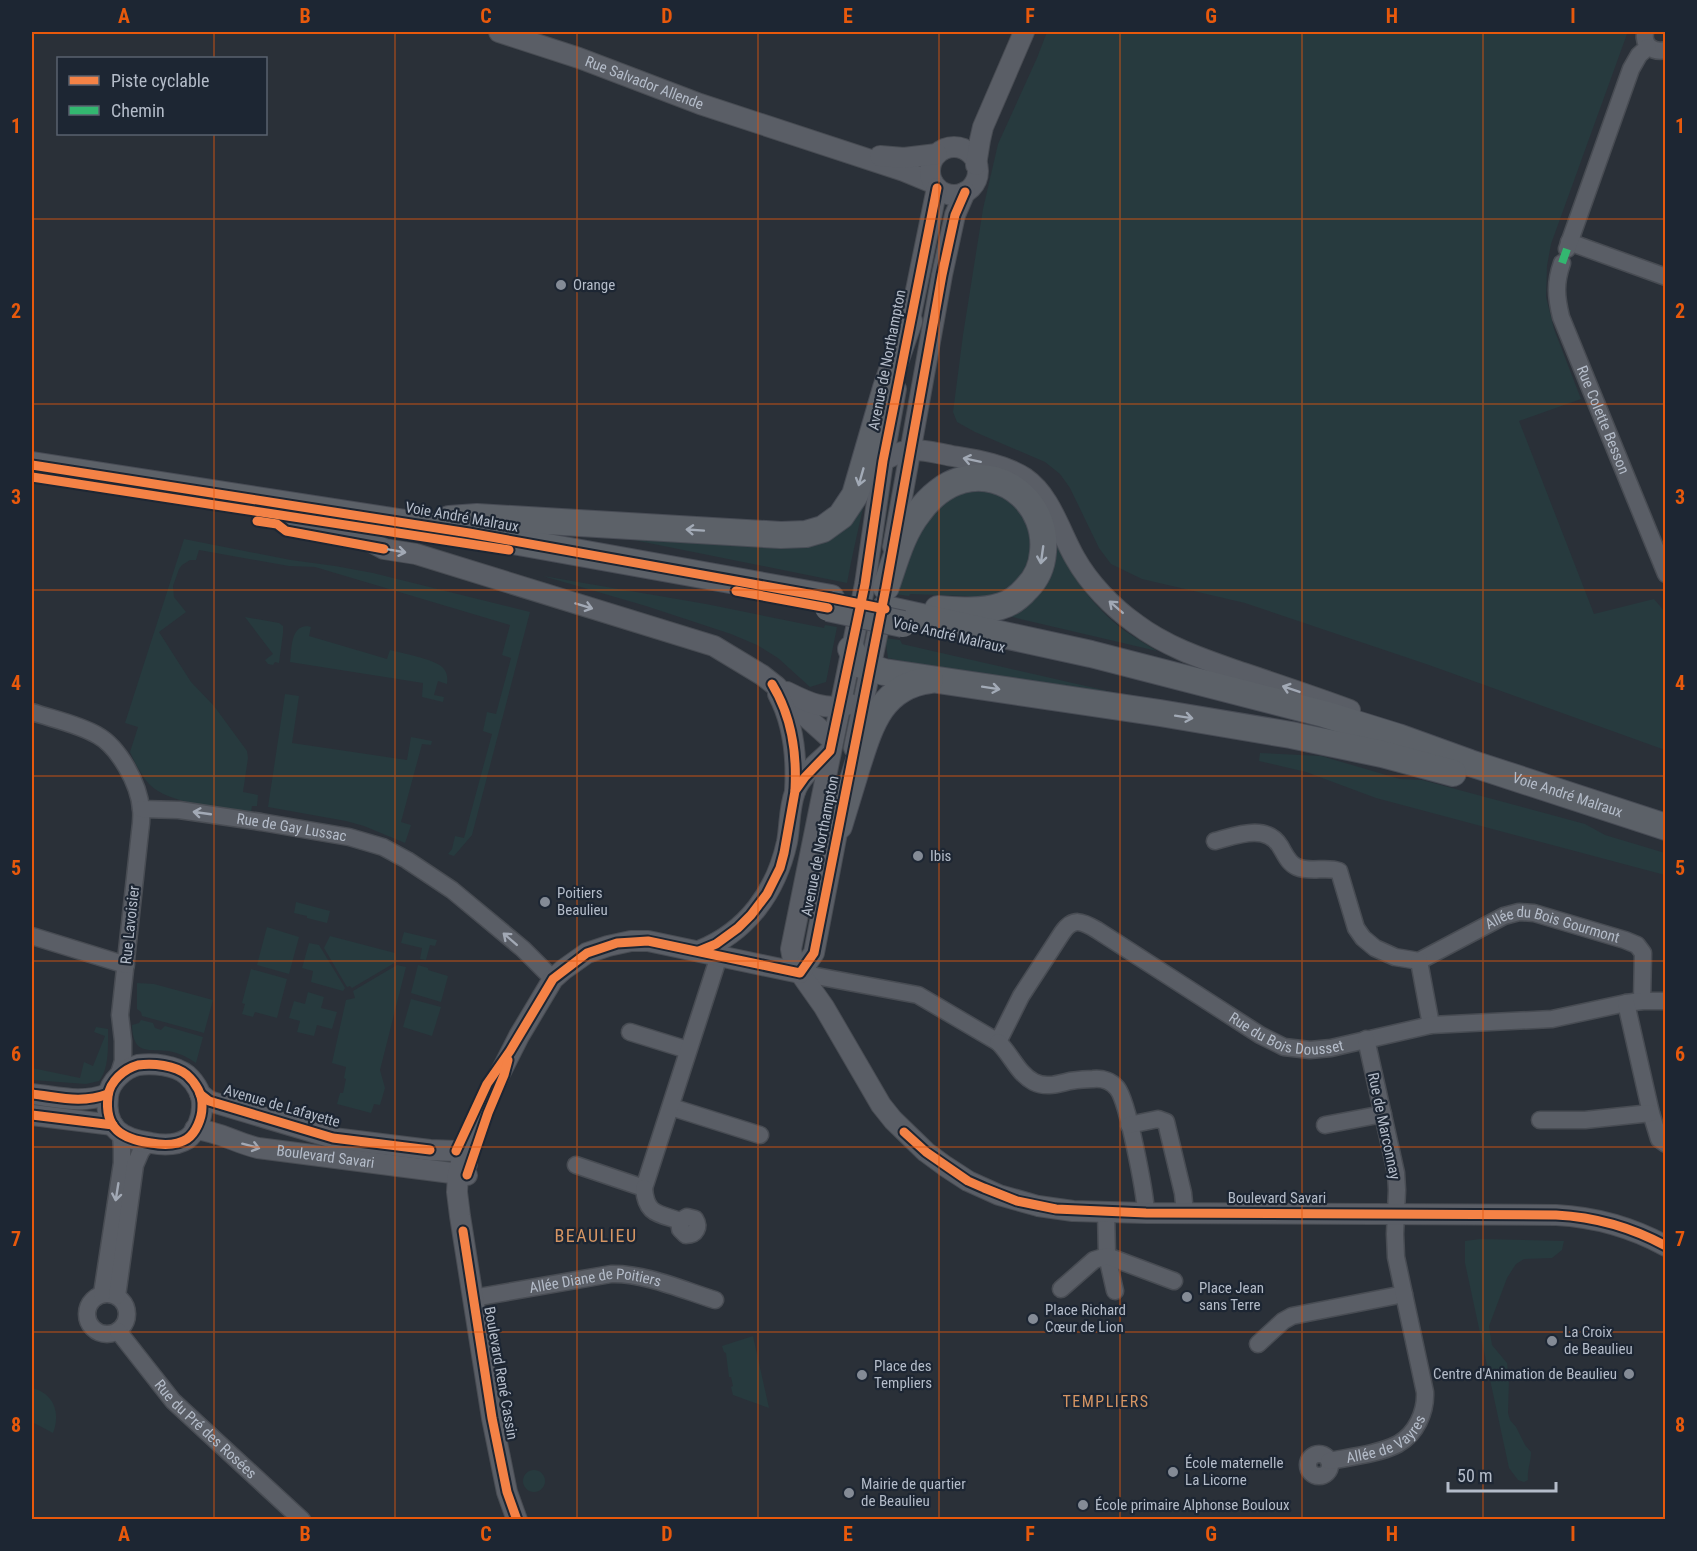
<svg xmlns="http://www.w3.org/2000/svg" width="1697" height="1551" font-family="'Roboto Condensed',sans-serif">
  <style>
    .green { fill: #273a3e }
    .lines { fill: none; stroke-linecap: round; stroke-linejoin: round }
    .minor-casing { stroke: #484c53; stroke-width: 19 }
    .tertiary-casing { stroke: #484c53; stroke-width: 22 }
    .primary-casing { stroke: #484c55; stroke-width: 28 }
    .minor { stroke: #5a5e66; stroke-width: 16 }
    .tertiary { stroke: #5a5e66; stroke-width: 20 }
    .primary { stroke: #5c6168; stroke-width: 26 }
    .primary-bridge-casing { stroke: #484c55; stroke-width: 28; stroke-linecap: butt }
    .primary-bridge { stroke: #5c6168; stroke-width: 26 }
    .quiet { stroke: #33b770; stroke-width: 8; stroke-dasharray: 15 8; stroke-linecap: butt }
    .cycleway-casing { stroke: #1d2633; stroke-width: 13 }
    .cycleway { stroke: #f48246; stroke-width: 9 }
    .oneway { stroke: #a2a9b5 }
    .oneway2 { stroke: #a2aab6 }
    .grid { fill: none; stroke: #e8590c; stroke-width: 1.5; stroke-opacity: 0.55 }
    .poi-dot { fill: #848b96; stroke: #1d2633; stroke-width: 2 }
    .labels { text-anchor: middle; stroke-width: 4.5; stroke-linejoin: round; paint-order: stroke }
    .street-label { font-size: 15px; fill: #b4bcc9; stroke: #1d2633 }
    .poi-label { font-size: 15px; fill: #b4bcc9; stroke: #1d2633; text-anchor: start }
    .neighbourhood-label { font-size: 16px; letter-spacing: 1.5px; fill: #d59563; stroke: #1d2633 }
    .quarter-label { font-size: 18px; letter-spacing: 1.5px; fill: #d59563; stroke: #1d2633 }
    .neatline { fill: none; stroke: #e8590c; stroke-width: 2 }
    .grid-label { font-size: 20px; text-anchor: middle; font-weight: bold; fill: #e8590c }
  </style>
  <rect width="100%" height="100%" fill="#2a3038"/>
  <g class="green">
    <path d="M1047,32H1626L1627,34L1551,244L1547,266L1546,297L1554,329L1581,399L1519,421L1594,614L1654,599L1665,612V750L1429,665L1245,603L1142,579L1111,564L1099,548L1070,488L1060,474L1045,462L975,432L957,422L953,412L963,335L983,209L998,144L1037,58Z"/>
    <path d="M874,456C866,498 855,540 847,583L609,535L718,544L789,547L824,540L840,533L851,523Z"/>
    <path d="M981,490C992,492 1003,494 1011,502C1038,523 1038,566 1011,588C1000,596 985,597 971,599L968,596L910,594L909,596L895,594L922,526L930,515L954,494Z"/>
    <path d="M1054,538C1068,573 1094,608 1125,631C1135,638 1146,644 1157,651L1008,616Z"/>
    <path d="M184,539L291,560L335,566L373,573L530,612L472,835L454,856L448,854L452,849L455,836L464,838L492,734L483,731L487,712L496,714L511,658L502,655L510,625L315,567L289,566L199,550L196,560H190L182,565L179,569L173,586L174,597L186,612L159,632L191,682L214,706L247,751L248,758L243,792L258,795L257,806H252L251,812C223,807 169,805 149,784C141,775 135,763 130,752L138,727L125,723Z"/>
    <path d="M543,576L706,604L824,628L825,625L837,627L826,682L810,687L778,658L757,645L731,634L646,606Z"/>
    <path d="M245,617L279,623L283,626V633L279,663L275,662L273,665L268,664L265,660L273,654Z"/>
    <path d="M307,626L311,627L309,636L387,659L390,650C402,653 432,659 441,666C447,671 448,677 447,684L438,681L434,695L444,697L443,702L422,697L423,683L290,662C292,649 290,627 307,626Z"/>
    <path d="M885,638L900,640L902,644L1151,701L951,671L888,658Z"/>
    <path d="M285,694L299,696L292,743L407,760L411,737L432,741L431,745L422,744L401,822L411,825L405,843L364,826L346,821L268,807Z"/>
    <path d="M1260,753L1321,756L1400,779L1422,780L1585,824L1605,835L1665,853V875L1376,798L1306,772L1259,761Z"/>
    <path d="M296,902L330,911L327,923L307,918V916L294,913Z"/>
    <path d="M267,927L299,937L289,974L257,965Z"/>
    <path d="M404,932L437,940L435,946L430,945L426,960L420,959L422,948L401,943Z"/>
    <path d="M330,936L395,953L396,962L352,988L350,986L347,987L324,948Z"/>
    <path d="M309,943L319,945L345,988L343,991L311,982L313,971L302,968Z"/>
    <path d="M397,965L406,967L380,1070L385,1088L380,1105L374,1104L371,1113L337,1104L340,1093H343L346,1079L344,1078L346,1067L332,1063L346,1000L355,998L353,991Z"/>
    <path d="M418,965L428,968V970L448,976L441,1002L411,993Z"/>
    <path d="M251,969L287,979L277,1018L255,1012L253,1017L242,1014L245,1004L242,1003Z"/>
    <path d="M137,983L154,984L213,1000L204,1033L142,1016L141,1012L137,1009Z"/>
    <path d="M308,992L324,997L321,1008L337,1012L332,1029L317,1025L314,1036L297,1032L300,1021L289,1018L294,1001L305,1004Z"/>
    <path d="M411,999L441,1007L432,1036L403,1027Z"/>
    <path d="M141,1020L153,1023L155,1028L161,1030L165,1026L203,1037L196,1063C188,1057 179,1053 169,1051C147,1049 133,1055 132,1025L139,1023Z"/>
    <path d="M96,1027L108,1029V1032C108,1048 109,1069 99,1081L86,1084L32,1080V1068L80,1078L84,1062L93,1066L105,1036L94,1032Z"/>
    <path d="M1480,1239L1564,1241L1562,1250L1552,1258L1524,1259L1516,1264L1507,1278L1489,1326L1492,1345L1507,1363L1509,1379L1508,1413L1510,1420L1516,1427L1525,1445L1531,1452C1531,1462 1527,1470 1528,1480L1524,1482L1518,1480L1509,1468L1465,1263V1241Z"/>
    <path d="M753,1336L769,1408L733,1395L731,1387L733,1386L731,1377H729L726,1353L724,1352L722,1346Z"/>
    <path d="M32,1388C53,1393 61,1412 53,1433L32,1422Z"/>
    <circle cx="534" cy="1481" r="11"/>
  </g>
  <g class="lines">
    <g class="minor-casing">
      <g id="minor">
        <path d="M1645,32C1643,45 1652,53 1666,50"/>
        <path d="M1569,242L1666,277"/>
        <path d="M1567,249L1631,69L1639,55L1648,47"/>
        <path id="s1" d="M1562,263C1555,283 1556,296 1561,317L1666,574"/>
        <path d="M32,712C53,719 78,724 97,735C119,747 139,784 141,809C142,817 141,825 140,832L120,1015L123,1041V1061L118,1077"/>
        <path id="s2" d="M141,809L179,810L261,822L349,837L383,847L407,860L452,890L523,949L553,979"/>
        <path id="s3" d="M1215,841C1235,836 1266,823 1280,846C1285,854 1288,863 1297,867C1311,873 1326,866 1339,871L1356,928L1363,938L1375,948L1395,957L1419,961L1504,916L1519,912L1534,913L1625,940L1637,945L1643,953L1642,1001"/>
        <path d="M32,936L126,965"/>
        <path d="M1419,961L1431,1025"/>
        <path id="s4" d="M800,973L918,995L998,1042L1021,996L1062,933C1073,917 1082,921 1097,930L1260,1035L1284,1047L1310,1050L1331,1048L1431,1025L1552,1019L1626,1003L1642,1001H1666"/>
        <path d="M1626,1003L1651,1113L1659,1139L1666,1144"/>
        <path d="M630,1032L688,1050"/>
        <path d="M998,1042C1011,1054 1018,1074 1034,1082C1046,1088 1057,1084 1070,1081C1077,1080 1085,1079 1093,1079C1102,1078 1111,1081 1117,1088C1128,1101 1145,1193 1146,1213"/>
        <path d="M671,1107L760,1135"/>
        <path d="M1540,1120H1585L1651,1113"/>
        <path d="M1129,1125L1158,1119L1166,1122L1183,1193L1185,1213"/>
        <path d="M1325,1125L1383,1114"/>
        <path d="M576,1165L644,1188L719,956"/>
        <path d="M644,1188C646,1215 658,1213 680,1221V1229L686,1235C696,1235 700,1227 695,1219L687,1217L680,1221"/>
        <path d="M1106,1211L1107,1256L1115,1291"/>
        <path d="M1061,1289L1094,1260L1107,1256L1174,1281"/>
        <circle cx="107" cy="1314" r="20"/>
        <path d="M102,1294L122,1163V1150L121,1134"/>
        <path d="M117,1296L135,1165L141,1151L148,1143"/>
        <path id="s5" d="M473,1298L611,1274C645,1273 683,1290 715,1300"/>
        <path id="s6" d="M118,1331L173,1401L302,1520"/>
        <path d="M1258,1344L1283,1321L1292,1316L1404,1294"/>
        <circle cx="1319" cy="1465" r="11"/>
        <path id="s7" d="M1329,1461C1350,1457 1379,1454 1398,1444C1416,1434 1426,1412 1425,1392L1396,1257L1395,1234L1397,1190L1396,1173L1366,1039"/>
      </g>
    </g>
    <g class="tertiary-casing">
      <g id="tertiary">
        <path id="s8" d="M499,32L579,58L700,104L904,171L933,183"/>
        <circle cx="954" cy="171" r="24"/>
        <path d="M880,156L904,158L937,154"/>
        <path d="M976,165L980,140L983,127L1024,32"/>
        <path d="M907,334L937,188"/>
        <path d="M896,389L883,461L865,584L791,949L793,960L800,973L824,1007L881,1105L893,1120L926,1152L945,1166L968,1181L999,1195L1038,1206L1073,1211L1146,1213L1556,1215C1595,1217 1631,1227 1666,1246"/>
        <path d="M883,461C911,444 920,450 952,456C976,460 1004,464 1025,478C1051,496 1060,532 1075,558C1089,583 1112,607 1136,624C1168,648 1206,660 1243,673C1279,685 1315,697 1350,710"/>
        <path d="M282,515L305,526L315,529L362,537L384,549L416,554L714,646L762,675L776,686L804,715L832,740"/>
        <path d="M893,547L942,275L955,215L965,192"/>
        <path d="M787,692C807,702 827,712 850,704"/>
        <path d="M778,694C794,724 797,757 795,791"/>
        <path d="M854,748L883,606"/>
        <path d="M699,951C747,932 776,892 787,842C790,826 789,808 795,792C800,776 819,762 830,751"/>
        <path d="M800,973L814,953L841,812"/>
        <path d="M138,1065C153,1063 175,1065 187,1075C196,1083 203,1095 202,1107C202,1118 196,1133 187,1139C176,1146 162,1145 151,1143C122,1139 104,1129 108,1096C110,1081 124,1069 138,1065Z"/>
        <path d="M32,1094C59,1097 81,1104 108,1094"/>
        <path d="M200,1094L209,1101L333,1138L430,1150L456,1151L463,1155L467,1164"/>
        <path d="M32,1115L113,1125"/>
        <path id="s9" d="M195,1129C218,1131 236,1143 258,1148L467,1175"/>
        <path d="M517,1520L507,1492L492,1418L460,1216L457,1192L458,1174L463,1155L479,1115L519,1036L553,979L563,970L587,953L608,946L631,941H648L800,973"/>
      </g>
    </g>
    <g class="primary-casing">
      <g id="primary">
        <path d="M32,465L469,533L831,598"/>
        <path d="M449,519L477,517L781,535L806,534L823,529L841,516L855,495L886,388L909,321"/>
        <path d="M886,587C895,561 902,533 919,512C929,498 945,484 962,480C1007,468 1048,507 1043,552C1042,566 1037,578 1027,588C1020,596 1012,603 1001,606C984,612 956,611 938,609"/>
        <path id="s10" d="M885,609L1091,654L1324,714L1398,737L1470,763L1666,827"/>
        <path d="M851,649L859,664L884,672L1160,713L1291,735L1382,754L1453,773"/>
        <path d="M839,826C845,806 851,787 857,767C870,726 881,686 930,680"/>
      </g>
    </g>
    <use href="#minor" class="minor"/>
    <use href="#tertiary" class="tertiary"/>
    <use href="#primary" class="primary"/>
    <g class="primary-bridge-casing">
      <path id="primary-bridge" d="M828,608L903,624"/>
    </g>
    <use href="#primary-bridge" class="primary-bridge"/>
    <path class="quiet" d="M1562,263L1567,249"/>
    <g class="cycleway-casing">
      <g id="cycleway">
        <path d="M32,465L469,533L831,598L885,609"/>
        <path d="M32,477L509,550"/>
        <path d="M257,521L277,524L286,531L384,549"/>
        <path d="M736,591L828,608"/>
        <path d="M772,684C792,717 797,752 795,790"/>
        <path d="M699,951L716,944L738,928L751,915L767,894L780,868L784,853L795,791L805,777L830,751L865,584L883,461L937,188"/>
        <path d="M138,1065C153,1063 175,1065 187,1075C196,1083 203,1095 202,1107C202,1118 196,1133 187,1139C176,1146 162,1145 151,1143C122,1139 104,1129 108,1096C110,1081 124,1069 138,1065Z"/>
        <path d="M32,1094C59,1097 81,1104 108,1094"/>
        <path d="M200,1094L209,1101L333,1138L430,1150"/>
        <path d="M32,1115L113,1125"/>
        <path d="M904,1132L926,1152L968,1181L984,1188L1017,1201L1056,1209L1146,1213L1556,1215C1595,1217 1631,1227 1666,1246"/>
        <path d="M456,1151L487,1084L510,1051L553,979L587,953L617,943L648,941L800,973L814,953L886,587L942,275L955,215L965,192"/>
        <path d="M467,1175L488,1113L504,1075L508,1060"/>
        <path d="M463,1231L492,1418L507,1492L517,1520"/>
      </g>
    </g>
    <use href="#cycleway" class="cycleway"/>
  </g>
  <defs><path id="oneway-shaft" d="M-6 0H5M1.5-3L5.5 0L1.5 3" fill="none" stroke-width="1.6" stroke-linecap="round" stroke-linejoin="round" transform="scale(1.5)"/></defs>
  <g class="oneway">
    <use href="#oneway-shaft" transform="translate(972 460) rotate(-168)"/>
    <use href="#oneway-shaft" transform="translate(397 551) rotate(10)"/>
    <use href="#oneway-shaft" transform="translate(584 606) rotate(17)"/>
    <use href="#oneway-shaft" transform="translate(1116 607) rotate(-139)"/>
    <use href="#oneway-shaft" transform="translate(1291 689) rotate(-161)"/>
    <use href="#oneway-shaft" transform="translate(202 813) rotate(-172)"/>
    <use href="#oneway-shaft" transform="translate(510 939) rotate(-139)"/>
    <use href="#oneway-shaft" transform="translate(251 1146) rotate(15)"/>
    <use href="#oneway-shaft" transform="translate(117 1192) rotate(99)"/>
  </g>
  <g class="oneway2">
    <use href="#oneway-shaft" transform="translate(861 477) rotate(106)"/>
    <use href="#oneway-shaft" transform="translate(695 530) rotate(-176)"/>
    <use href="#oneway-shaft" transform="translate(1042 555) rotate(98)"/>
    <use href="#oneway-shaft" transform="translate(991 688) rotate(9)"/>
    <use href="#oneway-shaft" transform="translate(1184 717) rotate(9)"/>
  </g>
  <path class="grid" d="M214,32V58M395,32V1520M577,32V1520M758,32V1520M939,32V1520M1120,32V1520M1302,32V1520M1483,32V1520M214,134V1520M32,219H1666M32,404H1666M32,590H1666M32,776H1666M32,961H1666M32,1147H1666M32,1332H1666"/>
  <g class="poi-dot">
    <circle cx="561" cy="285" r="6"/>
    <circle cx="918" cy="856" r="6"/>
    <circle cx="545" cy="902" r="6"/>
    <circle cx="1187" cy="1297" r="6"/>
    <circle cx="1033" cy="1319" r="6"/>
    <circle cx="1552" cy="1341" r="6"/>
    <circle cx="1629" cy="1374" r="6"/>
    <circle cx="862" cy="1375" r="6"/>
    <circle cx="1173" cy="1472" r="6"/>
    <circle cx="849" cy="1493" r="6"/>
    <circle cx="1083" cy="1505" r="6"/>
  </g>
  <g class="labels">
    <g class="street-label">
      <text dy="5" stroke="none"><textPath href="#s8" startOffset="154">Rue Salvador Allende</textPath></text>
      <text transform="translate(887 360) rotate(-79)" y="5">Avenue de Northampton</text>
      <text dy="5" stroke="none"><textPath href="#s1" startOffset="166">Rue Colette Besson</textPath></text>
      <text transform="translate(462 517) rotate(10)" y="5">Voie André Malraux</text>
      <text transform="translate(949 635) rotate(13)" y="5">Voie André Malraux</text>
      <text dy="5" stroke="none"><textPath href="#s10" startOffset="708">Voie André Malraux</textPath></text>
      <text dy="5" stroke="none"><textPath href="#s2" startOffset="152">Rue de Gay Lussac</textPath></text>
      <text transform="translate(820 846) rotate(-79)" y="5">Avenue de Northampton</text>
      <text transform="translate(130 925) rotate(-84)" y="5">Rue Lavoisier</text>
      <text dy="5" stroke="none"><textPath href="#s3" startOffset="420">Allée du Bois Gourmont</textPath></text>
      <text dy="5" stroke="none"><textPath href="#s4" startOffset="600">Rue du Bois Dousset</textPath></text>
      <text transform="translate(282 1106) rotate(16)" y="5">Avenue de Lafayette</text>
      <text transform="translate(1384 1126) rotate(78)" y="5">Rue de Marconnay</text>
      <text dy="5" stroke="none"><textPath href="#s9" startOffset="134">Boulevard Savari</textPath></text>
      <text x="1277" y="1203">Boulevard Savari</text>
      <text dy="5" stroke="none"><textPath href="#s5" startOffset="124">Allée Diane de Poitiers</textPath></text>
      <text transform="translate(501 1373) rotate(80)" y="5">Boulevard René Cassin</text>
      <text dy="5" stroke="none"><textPath href="#s6" startOffset="132">Rue du Pré des Rosées</textPath></text>
      <text dy="5" stroke="none"><textPath href="#s7" startOffset="63">Allée de Vayres</textPath></text>
    </g>
    <g class="poi-label">
      <text x="573" y="290">Orange</text>
      <text x="930" y="861">Ibis</text>
      <text x="557" y="898">Poitiers<tspan x="557" dy="17">Beaulieu</tspan></text>
      <text x="1199" y="1293">Place Jean<tspan x="1199" dy="17">sans Terre</tspan></text>
      <text x="1045" y="1315">Place Richard<tspan x="1045" dy="17">Cœur de Lion</tspan></text>
      <text x="1564" y="1337">La Croix<tspan x="1564" dy="17">de Beaulieu</tspan></text>
      <text x="874" y="1371">Place des<tspan x="874" dy="17">Templiers</tspan></text>
      <text x="1617" y="1379" text-anchor="end">Centre d'Animation de Beaulieu</text>
      <text x="1185" y="1468">École maternelle<tspan x="1185" dy="17">La Licorne</tspan></text>
      <text x="861" y="1489">Mairie de quartier<tspan x="861" dy="17">de Beaulieu</tspan></text>
      <text x="1095" y="1510">École primaire Alphonse Bouloux</text>
    </g>
    <g class="neighbourhood-label">
      <text x="1106" y="1407">TEMPLIERS</text>
    </g>
    <g class="quarter-label">
      <text x="596" y="1242">BEAULIEU</text>
    </g>
  </g>
  <rect width="1697" height="1551" fill="none" stroke="#1d2633" stroke-width="66"/>
  <rect x="57" y="57" width="210" height="78" fill="#1d2633" stroke="#59626f" stroke-width="1.5"/>
  <rect x="69" y="76" width="30" height="9" fill="#f48246" stroke="#59626f" stroke-width="1.5"/>
  <text x="111" y="87" font-size="18" fill="#b4bcc9">Piste cyclable</text>
  <rect x="69" y="106" width="30" height="9" fill="#33b770" stroke="#59626f" stroke-width="1.5"/>
  <text x="111" y="117" font-size="18" fill="#b4bcc9">Chemin</text>
  <path d="M1448 1482v9h108v-9" fill="none" stroke="#b4bcc9" stroke-width="3"/>
  <text x="1457" y="1482" font-size="18" fill="#b4bcc9" stroke="#1d2633" stroke-width="4.5" paint-order="stroke">50 m</text>
  <rect x="33" y="33" width="1631" height="1485" class="neatline"/>
  <g class="grid-label">
    <text x="124" y="23">A</text>
    <text x="305" y="23">B</text>
    <text x="486" y="23">C</text>
    <text x="667" y="23">D</text>
    <text x="848" y="23">E</text>
    <text x="1030" y="23">F</text>
    <text x="1211" y="23">G</text>
    <text x="1392" y="23">H</text>
    <text x="1573" y="23">I</text>
    <text x="16" y="133">1</text>
    <text x="1680" y="133">1</text>
    <text x="16" y="318">2</text>
    <text x="1680" y="318">2</text>
    <text x="16" y="504">3</text>
    <text x="1680" y="504">3</text>
    <text x="16" y="690">4</text>
    <text x="1680" y="690">4</text>
    <text x="16" y="875">5</text>
    <text x="1680" y="875">5</text>
    <text x="16" y="1061">6</text>
    <text x="1680" y="1061">6</text>
    <text x="16" y="1246">7</text>
    <text x="1680" y="1246">7</text>
    <text x="16" y="1432">8</text>
    <text x="1680" y="1432">8</text>
    <text x="124" y="1541">A</text>
    <text x="305" y="1541">B</text>
    <text x="486" y="1541">C</text>
    <text x="667" y="1541">D</text>
    <text x="848" y="1541">E</text>
    <text x="1030" y="1541">F</text>
    <text x="1211" y="1541">G</text>
    <text x="1392" y="1541">H</text>
    <text x="1573" y="1541">I</text>
  </g>
</svg>
